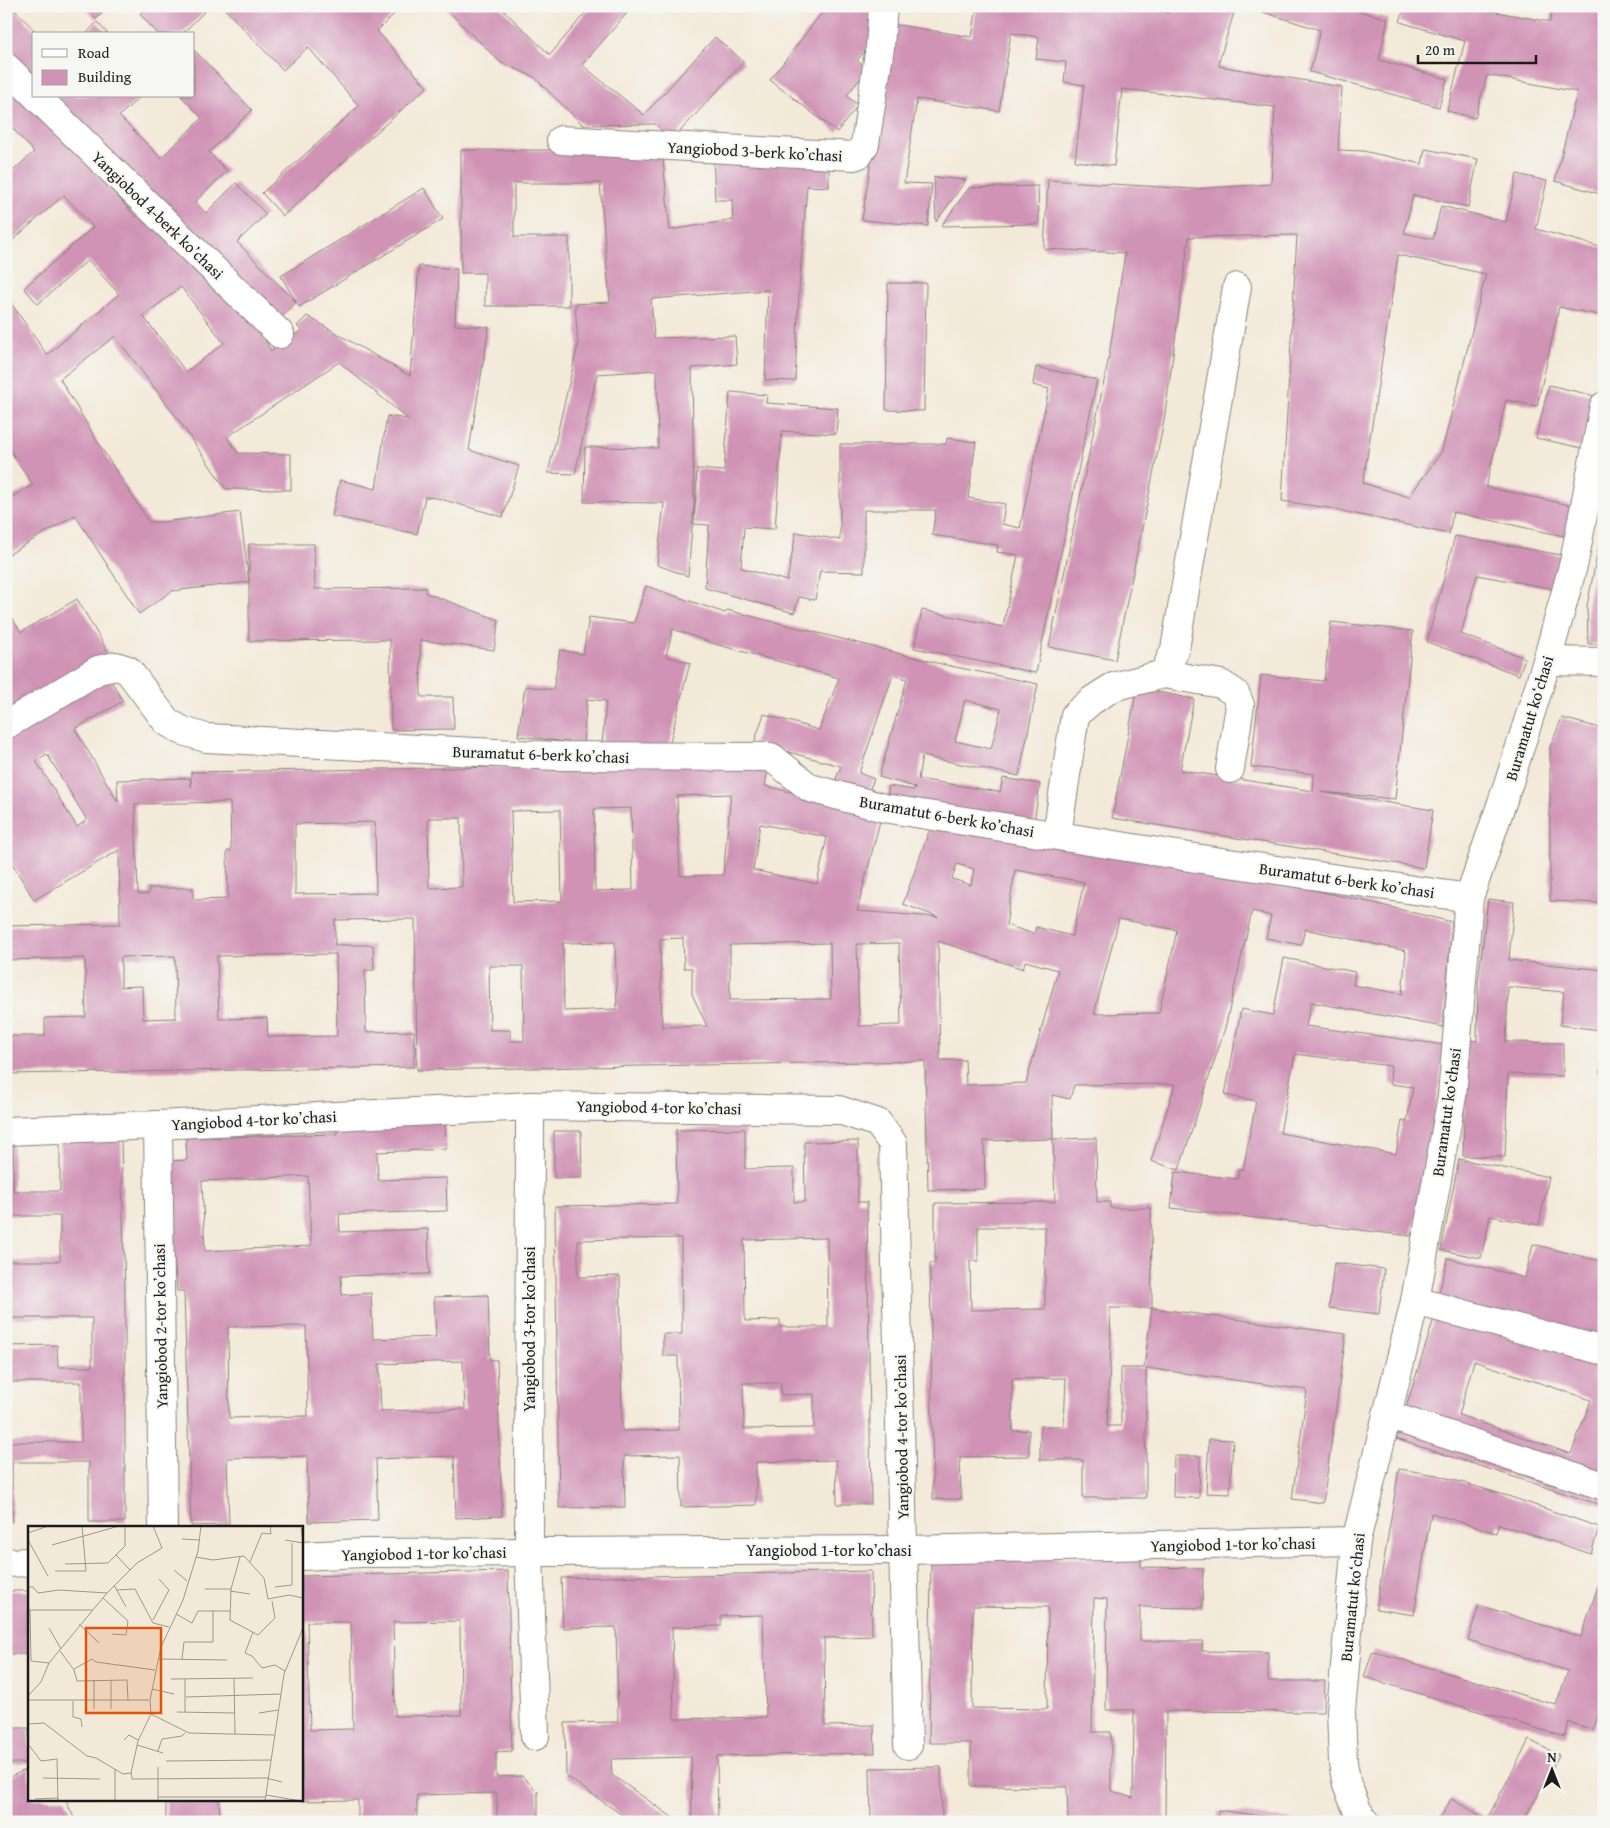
<svg xmlns="http://www.w3.org/2000/svg" width="1610" height="1828" font-family="'Gentium Book Plus',serif">
  <style>
    .building { fill: #d093b6; fill-rule: evenodd }
    .lines { fill: none; stroke-linecap: round; stroke-linejoin: round }
    .minor-casing { stroke: #88827a; stroke-width: 30 }
    .minor { stroke: #fff; stroke-width: 28 }
    .labels { text-anchor: middle; stroke-width: 4; stroke-linejoin: round; paint-order: stroke }
    .street-label { font-size: 16px; fill: #1c1c1c; stroke: #f6f6f2 }
    .inset-road { fill: none; stroke: #9d978d; stroke-width: 1 }
    .view { fill: #de560d; fill-opacity: 0.15; stroke: #de560d; stroke-width: 2.5 }
    .inset-edge { fill: none; stroke: #1c1c1c; stroke-width: 2.5 }
  </style>
  <rect width="100%" height="100%" fill="#f6f6f2"/>
  <filter id="ink" filterUnits="userSpaceOnUse"><feTurbulence type="fractalNoise" baseFrequency=".02" numOctaves="2"/><feDisplacementMap in="SourceGraphic" scale="10" xChannelSelector="R" yChannelSelector="G"/><feConvolveMatrix kernelMatrix="1 2 1 2 8 2 1 2 1" color-interpolation-filters="sRGB"/></filter>
  <filter id="wash" filterUnits="userSpaceOnUse"><feTurbulence type="fractalNoise" baseFrequency=".0096" numOctaves="4" result="noise"/><feDisplacementMap in="SourceGraphic" scale="20" xChannelSelector="R" yChannelSelector="G"/><feGaussianBlur stdDeviation="1.12" result="paint"/><feColorMatrix in="noise" values="0 0 0 0 0 0 0 0 0 0 0 0 0 0 0 0 0 1.4 0 .05"/><feComposite in="paint" operator="in"/></filter>
  <g filter="url(#wash)">
    <rect width="100%" height="100%" fill="#f3e9d8"/>
    <g id="blocks">
      <g class="building">
        <path d="M6,6H11L38,34H34V80L6,52Z"/>
        <path d="M83,6H109L96,19Z"/>
        <path d="M148,6H210L182,34H158L140,14Z"/>
        <path d="M222,6H402L377,31L427,87L283,216L262,193L359,106L308,47L283,70Z"/>
        <path d="M443,6H499L550,55L591,6H633L582,65L644,115L715,37L744,62L672,140L655,124L583,125L534,77L500,62Z"/>
        <path d="M827,6H871L874,39L857,61L868,69L846,96L858,105L837,132L770,80Z"/>
        <path d="M977,6H1110L1168,13L1170,6H1236L1220,58L1219,66L1342,87L1338,150L1363,151L1422,164L1425,149L1478,159L1468,207L1413,195L1404,233L1433,239L1441,206L1506,222L1517,174L1547,181L1536,229L1604,248V316L1559,307L1537,406L1506,400L1486,487L1574,506L1568,537L1453,512L1449,534L1328,508L1282,501L1297,235L1189,237L1164,421L1115,660L1049,647L1108,362L1125,253L1044,249L1048,180L1193,189L1271,184L1275,107L1122,89L1114,166L1075,161L1084,85L1064,82L1066,62L1036,59L1039,37L1011,33L999,111L917,99L904,183L932,184L928,226L862,220L892,24L972,37ZM1398,255L1486,274L1442,451L1409,497L1363,483Z"/>
        <path d="M1244,6H1341L1388,19L1379,60L1447,79L1439,107L1310,72L1320,30Z"/>
        <path d="M1405,6H1476L1475,8L1550,22L1553,6H1604V136L1599,158L1604,159V195L1555,181L1577,92L1487,75L1475,118L1447,111L1465,41L1400,22Z"/>
        <path d="M97,22L108,34H86Z"/>
        <path d="M194,50L252,110L209,152L227,171L195,202L206,213L236,183L266,214L237,242L296,302L281,276L424,188L443,219L299,307L296,302L275,324L50,96H141L119,116L161,158L202,118L181,96H194Z"/>
        <path d="M6,75L20,88L136,217L141,213L246,306L271,351L302,330L297,326L307,316L410,376L419,266L457,269L455,325L489,327L469,450L519,466L503,517L437,498L425,497L417,534L332,516L340,480L376,489L387,416L408,419L339,362L227,437L238,453L291,454V490L226,489L175,415L115,336L60,379L100,446L149,522H163L240,512L249,582L172,591L139,614L75,515L6,556V500L33,485L6,444V296L47,355L119,294L88,260L38,304L24,288L93,227L64,195L6,246V177L34,152L6,121ZM181,287L224,343L186,372L143,316Z"/>
        <path d="M461,150H662L670,230L733,220L732,200H715L713,152L757,154L758,166L805,162L829,163V187L807,186L799,290L795,381L765,380L768,290L651,299L654,338L735,336L737,364L692,368L694,504L688,576L657,565L664,503L584,502L585,447L658,448L657,370L597,374L575,474L548,473L578,345L575,304L610,302L600,183H514V237H569V306H485V273H461Z"/>
        <path d="M934,177L966,180L936,222Z"/>
        <path d="M1038,186L1039,224L941,226L969,188Z"/>
        <path d="M888,283H926L924,411L886,410Z"/>
        <path d="M1036,367L1097,380L1036,673L914,648L922,610L1003,627L1018,555L997,552L998,545L932,535L936,510H864V572L820,571L815,600L799,597L794,613L705,588L709,525L694,524L697,469L724,471L730,392L767,395L766,403L838,408L836,434L782,431L775,529L744,527L741,568L787,581L796,532L840,540V444H946L947,438L976,442L968,498L1005,504L1002,524L1020,528L1049,389L1033,385Z"/>
        <path d="M1549,385L1595,396L1582,448L1536,438Z"/>
        <path d="M1603,525L1604,644H1588L1587,606Z"/>
        <path d="M1455,536L1561,555L1555,589L1477,575L1461,634L1525,658L1519,675L1427,642Z"/>
        <path d="M249,544H314L315,589L426,588V593L499,620L494,650L420,640L421,697H453L454,729L391,730L390,640L249,641Z"/>
        <path d="M646,586L725,613L727,610L941,664L1038,684L1019,776L922,756L918,779L1000,792L1003,778L1040,784L1033,828L886,802L889,786L914,790L915,787L879,777L907,679L893,675L859,773L874,779L866,798L833,786L841,766L754,743L764,714L819,730L839,678L715,644L673,629L666,656L690,663L668,749L602,745L606,701L587,699L583,744L518,736L525,686L553,690L560,650L583,654L589,617L634,623ZM965,700L1001,709L991,749L955,741Z"/>
        <path d="M77,599L108,652L6,713V609L21,632Z"/>
        <path d="M1331,622L1413,631L1395,799L1321,792L1433,810L1424,868L1112,818L1137,688L1194,699L1180,770L1313,791L1314,774L1251,767L1261,675L1324,681Z"/>
        <path d="M106,672L123,701L75,729L118,802L117,780L190,778L191,787V772L769,763L765,786L882,813L857,911L938,917L903,904L933,820L1229,872L1373,903L1452,922L1443,1027L1311,1002L1306,1026L1445,1045L1423,1191L1411,1236L1171,1208L1175,1172L1238,1179L1239,1169L1243,1170L1256,1101L1225,1095L1241,1009L1273,1015L1284,958L1355,972L1353,985L1402,994L1406,951L1305,929L1301,945L1266,938L1271,916L1252,911L1225,1028L1179,1170L1151,1161L1175,1084L1074,1085L1070,1099L1052,1095L1053,1139L984,1141L985,1189L928,1190L925,1061L417,1070L415,919L335,920V945H373L374,970H365L366,1032L414,1031V1067L6,1074V1036H45V1018L86,1017L85,958L6,960V926L120,924L119,850L34,900L6,853V730ZM47,754L87,820L77,827L36,761ZM731,794L723,875L680,876L677,796ZM230,802L231,851H227L228,899L193,900V888H149V894H138L135,804ZM631,808L633,890L595,891L594,809ZM560,810L562,901L513,902L511,811ZM428,818H461L462,887L429,888ZM375,822L376,893L295,894V824ZM760,824L827,837L817,884L753,870ZM957,864L974,869L971,885L952,879ZM1015,870L1084,882L1072,936L1036,927L1034,934L1006,925ZM1119,919L1177,930L1159,1013L1094,1014ZM683,938L684,968H692V994L707,1026L662,1027L660,939ZM938,941L1023,969L1025,961L1058,970L1026,1083L966,1085L965,1060H940ZM615,942L617,1009L564,1011L563,943ZM830,943L831,999L730,1000V945ZM899,943L901,1025L859,1026L857,944ZM336,954L337,1036L268,1037L267,1018L219,1019L217,956ZM175,956L176,1018L143,1019L142,986L121,987V957ZM489,966H523L524,1041H510V1030H490ZM1295,1054L1391,1066L1390,1084L1413,1087L1407,1122L1402,1121L1396,1154L1280,1133Z"/>
        <path d="M1562,718L1604,729V770L1600,769L1601,871L1604,872V903L1550,901V747Z"/>
        <path d="M1488,899L1514,902L1509,960L1604,970V1004L1600,1030H1604V1108H1601L1600,1030L1560,1025L1564,992L1508,987L1506,1042L1563,1043V1076L1508,1074L1505,1157L1463,1156L1466,1040L1477,1041L1478,983Z"/>
        <path d="M445,1116L446,1149L377,1152L378,1180L446,1178L447,1211L339,1214L340,1232L428,1229L429,1274L341,1276L342,1295L371,1293L373,1339L436,1337L434,1297L488,1295L490,1360H497L502,1516L456,1518L454,1456L376,1459L378,1520L309,1522L307,1456L227,1458L229,1525L191,1526L184,1291H177L166,1161L187,1160L186,1138L337,1134V1119ZM308,1176L311,1246L205,1251L202,1181ZM306,1326L308,1416L229,1418L228,1327ZM463,1361L465,1409L381,1411L379,1364Z"/>
        <path d="M745,1129V1169L794,1168V1202H805L804,1142L858,1141V1202H867L871,1504H837L836,1460L756,1462V1505L681,1507L680,1455L624,1456L625,1507L559,1508L555,1206L677,1204L676,1130ZM681,1238L682,1334H663V1356H678L679,1430L622,1431L620,1276L578,1277V1240ZM827,1238L828,1327H780V1320L745,1321L744,1240ZM743,1383H781V1395L814,1394V1428L744,1429Z"/>
        <path d="M554,1131H581L582,1178H554Z"/>
        <path d="M1096,1138L1097,1202H1110V1208H1151L1152,1308H1110L1111,1343L1107,1426H1121V1368H1144L1152,1308L1346,1334L1323,1503L1292,1499L1307,1390L1146,1368V1498H1083V1460H1040V1426H1064L1066,1378L1012,1379L1013,1431L1029,1430V1456L960,1457L961,1499H933L930,1263H935V1203L1055,1202L1053,1139ZM978,1227H1045V1309L971,1310L970,1261H978Z"/>
        <path d="M6,1140H13V1191H60V1140H121L125,1292V1522H89V1462H12V1522H6V1442H81V1382H6V1346L57,1345L58,1367H92V1318H6V1261H60V1216H6Z"/>
        <path d="M1459,1159L1549,1177L1539,1225L1490,1216L1481,1258L1441,1250Z"/>
        <path d="M1533,1244L1604,1262V1327L1600,1341L1437,1300L1448,1258L1525,1278Z"/>
        <path d="M1334,1263L1384,1269L1379,1314L1329,1308Z"/>
        <path d="M1437,1309L1604,1362V1506L1396,1439ZM1474,1361L1591,1400L1571,1454L1459,1415Z"/>
        <path d="M1209,1439L1233,1440L1230,1494L1206,1493Z"/>
        <path d="M1174,1456H1200L1199,1498L1173,1497Z"/>
        <path d="M1399,1469L1437,1475L1508,1496L1599,1527L1591,1554L1499,1524L1496,1533L1431,1513L1414,1615L1376,1609Z"/>
        <path d="M931,1557L1141,1559V1567L1203,1568L1202,1608L1140,1607V1641H1203L1202,1651L1268,1652V1681H1325L1324,1712L1166,1711L1165,1822H1068L1067,1787L971,1786V1743H929ZM1094,1598L1107,1599L1106,1710H1134L1133,1798L1111,1791V1732H1092ZM973,1606L1048,1607L1047,1709L972,1708Z"/>
        <path d="M1604,1568V1700L1593,1730L1569,1722L1565,1737L1364,1677L1373,1651L1556,1705L1568,1671L1468,1640L1479,1605L1581,1637Z"/>
        <path d="M508,1571L512,1751L496,1752V1777L522,1776L538,1792V1822H497V1793L417,1795V1822H358V1800L302,1801L301,1576ZM460,1621L461,1715L395,1716L393,1622ZM307,1622H351L353,1729L310,1730Z"/>
        <path d="M871,1571L872,1636L824,1638L825,1726L874,1725L875,1753L717,1756L718,1822H692L691,1757L611,1759L612,1775L679,1822H625V1817L566,1776L565,1723L618,1722L616,1627L563,1628L561,1578ZM763,1615L766,1717L674,1719L672,1627L721,1626V1616Z"/>
        <rect x="6" y="1591" width="23" height="63"/>
        <rect x="6" y="1728" width="23" height="35"/>
        <path d="M1529,1740L1559,1755L1523,1822H1438L1451,1799L1487,1819Z"/>
        <path d="M941,1767L942,1822H871L870,1768Z"/>
        <path d="M29,1768V1799H65L76,1822H6V1779Z"/>
        <path d="M166,1799H219L220,1822H166Z"/>
        <path d="M1218,1810L1301,1821V1822H1217Z"/>
      </g>
    </g>
  </g>
  <g filter="url(#ink)">
    <use href="#blocks" fill-opacity="0" stroke="#88827a" stroke-width="1"/>
    <g class="lines">
      <g class="minor-casing">
        <g id="minor">
          <path d="M6,67L34,94"/>
          <path d="M36,96L280,334"/>
          <path d="M561,140L854,156L859,154L865,144L880,47L883,6"/>
          <path d="M1547,661L1604,662"/>
          <path d="M1164,674L1221,684L1235,693L1240,705L1230,769"/>
          <path d="M6,725L98,670L116,666L128,670L167,722L183,731L206,738L555,756L771,757L810,788L884,808L1208,860L1469,898"/>
          <path d="M1057,835L1075,715L1091,701L1113,687L1164,674L1175,649L1237,287"/>
          <path d="M530,1106L529,1552L535,1736"/>
          <path d="M158,1125L163,1527"/>
          <path d="M6,1131L158,1125L530,1106L839,1110L878,1123L893,1144L908,1745"/>
          <path d="M1415,1301L1604,1351"/>
          <path d="M1387,1415L1604,1486"/>
          <path d="M301,1556L362,1553L904,1550L1356,1541"/>
          <path d="M6,1563L29,1562"/>
          <path d="M1366,1822L1358,1812L1347,1785L1343,1763L1341,1711L1356,1541L1415,1301L1452,1096L1469,898L1509,782L1547,661L1574,562L1604,406"/>
        </g>
      </g>
      <use href="#minor" class="minor"/>
    </g>
  </g>
  <g class="labels">
    <g class="street-label">
      <text transform="translate(755 151) rotate(3)" y="6">Yangiobod 3-berk koʼchasi</text>
      <text transform="translate(158 215) rotate(44)" y="6">Yangiobod 4-berk koʼchasi</text>
      <text transform="translate(1529 718) rotate(-73)" y="6">Buramatut koʻchasi</text>
      <text transform="translate(541 754) rotate(2)" y="6">Buramatut 6-berk koʼchasi</text>
      <text transform="translate(947 816) rotate(10)" y="6">Buramatut 6-berk koʼchasi</text>
      <text transform="translate(1347 880) rotate(8)" y="6">Buramatut 6-berk koʼchasi</text>
      <text transform="translate(659 1107) rotate(1)" y="6">Yangiobod 4-tor koʼchasi</text>
      <text transform="translate(1446 1112) rotate(-82)" y="6">Buramatut koʻchasi</text>
      <text transform="translate(254 1120) rotate(-3)" y="6">Yangiobod 4-tor koʼchasi</text>
      <text transform="translate(160 1326) rotate(-91)" y="6">Yangiobod 2-tor koʼchasi</text>
      <text transform="translate(529 1329) rotate(-90)" y="6">Yangiobod 3-tor koʼchasi</text>
      <text transform="translate(901 1437) rotate(-91)" y="6">Yangiobod 4-tor koʼchasi</text>
      <text transform="translate(1233 1544) rotate(-1)" y="6">Yangiobod 1-tor koʼchasi</text>
      <text x="829" y="1556">Yangiobod 1-tor koʼchasi</text>
      <text transform="translate(424 1553) rotate(-1)" y="6">Yangiobod 1-tor koʼchasi</text>
      <text transform="translate(1352 1597) rotate(-84)" y="6">Buramatut koʻchasi</text>
    </g>
  </g>
  <g transform="translate(28 1526)">
    <rect width="275" height="275" fill="#f3e9d8"/>
    <path class="inset-road" d="M273,2L275,17M0,7L20,0M154,13L171,14M0,14L20,50M257,14L275,17M24,19L91,0M88,29L102,44M168,31L185,34L216,30L236,52L240,73L261,69L275,72M212,31L203,63L202,94L230,109L247,92L244,75M222,36L234,7L243,8L242,0M37,38L80,37L97,20V0M146,44L159,55M27,45H58L54,0M86,59L98,81M0,61H5L10,67L31,64L79,67M247,61L264,59V17M177,63H203M89,64L107,63L125,97L141,101M202,65L222,68M75,72L100,95L98,109L84,108M0,84H64M2,84L3,135L21,137M148,88L164,97L170,85H202M125,94L141,64L131,53M51,98L71,117M21,102L33,123M225,106L217,127L224,130L234,142L247,139L257,145M32,125L46,144L49,155L99,154L100,174M130,133L199,134M154,133L156,116H185V85M46,143L64,133L68,136L127,144M206,152L207,208M143,153L225,152M66,154V183M83,154V183M124,163L146,168M0,170L13,156L21,137L79,67L109,37L134,22L125,0M158,171L253,168M0,174H121M45,175V191L53,193L54,201M149,186L207,187M157,186V153M231,187L250,184M123,188L161,207L246,209M0,198L16,197L59,230L68,232L95,248L103,247M96,214L101,209L110,214M0,218L13,235L29,233L30,275M109,219L135,227M130,225L134,213L154,210L157,207M138,235L243,234M130,241V275M103,247L110,215L123,188L122,174L133,121L155,74L170,25L173,0M103,247L104,253L238,252L254,256M15,252L72,253M238,269L273,275M130,271H238M7,273L30,272M87,275V243M237,275L256,148L275,102"/>
    <path class="view" d="M58,102H133V187H58Z"/>
    <rect width="275" height="275" class="inset-edge"/>
  </g>
  <rect width="1610" height="1828" fill="none" stroke="#f6f6f2" stroke-width="25"/>
  <rect x="32" y="32" width="162" height="65" fill="#f6f6f2" stroke="#9f9f9c"/>
  <rect x="42" y="49" width="25" height="8" fill="#ffffff" stroke="#9f9f9c"/>
  <text x="78" y="58" font-size="15" fill="#1c1c1c">Road</text>
  <rect x="42" y="70" width="25" height="15" fill="#d093b6" stroke="#9f9f9c"/>
  <text x="78" y="82" font-size="15" fill="#1c1c1c">Building</text>
  <g transform="translate(1552 1770)" stroke="#f6f6f2" stroke-width="4" paint-order="stroke">
  <path d="M0-4L9 19L0 12L-9 19Z" fill="#1c1c1c"/>
  <text y="-8" font-size="14" font-weight="bold" text-anchor="middle" fill="#1c1c1c">N</text>
  </g>
  <path d="M1418 55v8h118v-8" fill="none" stroke="#1c1c1c" stroke-width="2.5"/>
  <text x="1425" y="55" font-size="15" fill="#1c1c1c" stroke="#f6f6f2" stroke-width="4" paint-order="stroke">20 m</text>
</svg>
